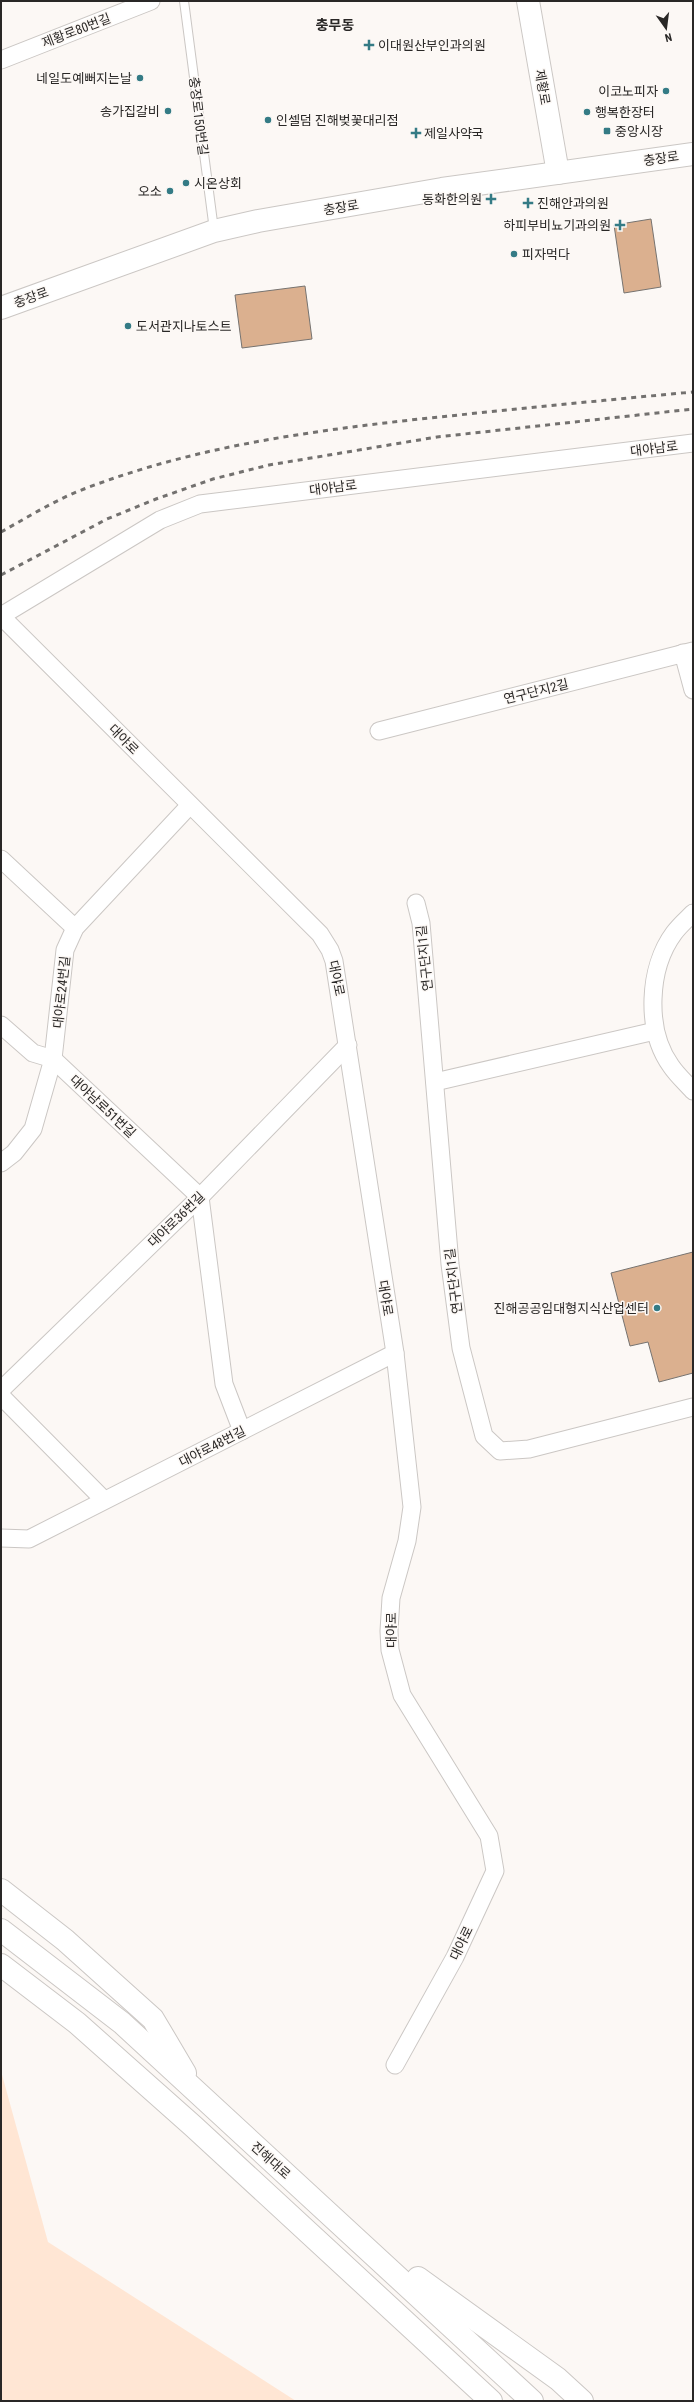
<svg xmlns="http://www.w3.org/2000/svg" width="694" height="2402" font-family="'Roboto Condensed','Noto Sans KR',sans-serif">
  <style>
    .green { fill: #ffe6d4 }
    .building { fill: #dbb08f; stroke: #767370 }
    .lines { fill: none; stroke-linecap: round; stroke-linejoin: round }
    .service-casing { stroke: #cbc7c4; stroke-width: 10 }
    .minor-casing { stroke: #cbc7c4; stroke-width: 19 }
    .tertiary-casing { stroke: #cbc7c4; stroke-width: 23 }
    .secondary-casing { stroke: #cbc7c4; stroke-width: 24 }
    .primary-casing { stroke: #cbc7c4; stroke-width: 24 }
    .service { stroke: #fff; stroke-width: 8 }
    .minor { stroke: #fff; stroke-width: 17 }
    .tertiary { stroke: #fff; stroke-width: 21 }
    .secondary { stroke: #fff; stroke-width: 22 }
    .primary { stroke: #fff; stroke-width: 22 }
    .rail { stroke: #73716f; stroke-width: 3; stroke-dasharray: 5 5; stroke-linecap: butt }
    .poi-dot { fill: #347b85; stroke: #fcf8f5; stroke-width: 1.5 }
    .labels { text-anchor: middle; stroke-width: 3; stroke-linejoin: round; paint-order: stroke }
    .street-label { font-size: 13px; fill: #292726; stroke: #fcf8f5 }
    .poi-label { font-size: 13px; fill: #292726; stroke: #fcf8f5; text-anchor: start }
    .neighbourhood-label { font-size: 14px; font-weight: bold; fill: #292726; stroke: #fcf8f5 }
  </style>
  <rect width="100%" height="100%" fill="#fcf8f5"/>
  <path class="green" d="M1,2071L48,2242L296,2401H1Z"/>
  <g class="building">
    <path d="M651,219L661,287L624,293L614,225Z"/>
    <path d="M305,286L312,339L242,348L235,295Z"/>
    <path d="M693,1252V1373L659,1382L648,1342L630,1346L611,1273Z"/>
  </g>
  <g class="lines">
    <g class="service-casing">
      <path id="service" d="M184,1L214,230"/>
    </g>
    <g class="minor-casing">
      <g id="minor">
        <path d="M1,60L151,1"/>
        <path d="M683,653L693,690"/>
        <path d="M379,731L693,651"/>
        <path d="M1,859L75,928"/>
        <path d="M416,903L421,923L450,1264L461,1348L484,1436L500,1451L529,1449L693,1407"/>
        <path d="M693,913C687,919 679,926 674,933C648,968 645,1030 671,1066C677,1075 686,1083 693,1091"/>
        <path d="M1,1025L33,1053L53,1059L200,1197L224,1384L242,1431"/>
        <path d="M435,1082L655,1031"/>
        <path d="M1,1163L14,1153L33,1129L53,1059L65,950L75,928L190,805"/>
        <path d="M1,1390L200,1197L348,1045"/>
        <path d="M1,1396L104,1500"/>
        <path d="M1,1538L29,1539L395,1353"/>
        <path d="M395,2065L455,1957L495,1871L489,1836L402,1695L390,1650L389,1631L391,1598L407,1541L412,1507L395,1353L334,961L330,950L320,934L1,616L160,520L200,504L693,443"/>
      </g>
    </g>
    <g class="tertiary-casing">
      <path id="tertiary" d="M1,616V617"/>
    </g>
    <g class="secondary-casing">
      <path id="secondary" d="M528,1L558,173"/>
    </g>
    <g class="primary-casing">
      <g id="primary">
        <path d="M1,308L214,231L258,221L442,189L693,154"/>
        <path d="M1,1890L65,1940L153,2019L185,2073"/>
        <path d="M1,1930L122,2023L532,2401"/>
        <path d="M1,1965L77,2023L193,2126L491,2401"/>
        <path d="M418,2278L558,2379L582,2401"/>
      </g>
    </g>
    <use href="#service" class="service"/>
    <use href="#minor" class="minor"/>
    <use href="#tertiary" class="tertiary"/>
    <use href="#secondary" class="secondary"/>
    <use href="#primary" class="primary"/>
    <g class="rail">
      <path d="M1,532C28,517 55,500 84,489C196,446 310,431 429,418C517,409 605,400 693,392"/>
      <path d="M1,575L107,519L156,499L213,479L269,465L437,437L693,409"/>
    </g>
  </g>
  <g class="poi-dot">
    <path d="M367 39h4v4h4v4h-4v4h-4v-4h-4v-4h4z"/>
    <circle cx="140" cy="78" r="4"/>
    <circle cx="666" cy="91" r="4"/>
    <circle cx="168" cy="111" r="4"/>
    <circle cx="587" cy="112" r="4"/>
    <circle cx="268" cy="120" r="4"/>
    <rect x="603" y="127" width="8" height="8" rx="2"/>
    <path d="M414 127h4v4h4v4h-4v4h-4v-4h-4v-4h4z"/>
    <circle cx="186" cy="183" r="4"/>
    <circle cx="170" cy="191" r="4"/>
    <path d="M489 193h4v4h4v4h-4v4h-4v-4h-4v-4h4z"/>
    <path d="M526 197h4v4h4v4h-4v4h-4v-4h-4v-4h4z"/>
    <path d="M618 219h4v4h4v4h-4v4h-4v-4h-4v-4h4z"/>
    <circle cx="514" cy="254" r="4"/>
    <circle cx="128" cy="326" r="4"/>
    <circle cx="657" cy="1308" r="4"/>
  </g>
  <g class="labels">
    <g class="street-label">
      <text transform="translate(76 30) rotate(-21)" y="5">제황로80번길</text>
      <text transform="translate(543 87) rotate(80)" y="5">제황로</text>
      <text transform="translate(199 116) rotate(83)" y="5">충장로150번길</text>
      <text transform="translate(661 158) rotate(-8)" y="5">충장로</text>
      <text transform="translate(341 207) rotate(-10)" y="5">충장로</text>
      <text transform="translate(31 297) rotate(-20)" y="5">충장로</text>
      <text transform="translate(654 448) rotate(-7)" y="5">대야남로</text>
      <text transform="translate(333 487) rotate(-7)" y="5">대야남로</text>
      <text transform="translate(536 691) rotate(-14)" y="5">연구단지2길</text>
      <text transform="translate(124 739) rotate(45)" y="5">대야로</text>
      <text transform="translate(424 958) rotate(-96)" y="5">연구단지1길</text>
      <text transform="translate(337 978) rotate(78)" y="5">대야로</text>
      <text transform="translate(61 992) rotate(-84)" y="5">대야로24번길</text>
      <text transform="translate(103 1106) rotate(43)" y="5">대야남로51번길</text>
      <text transform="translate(176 1219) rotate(-44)" y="5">대야로36번길</text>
      <text transform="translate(453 1281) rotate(-97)" y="5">연구단지1길</text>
      <text transform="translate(386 1298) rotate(81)" y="5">대야로</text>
      <text transform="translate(212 1446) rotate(-27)" y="5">대야로48번길</text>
      <text transform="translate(391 1630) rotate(-90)" y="5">대야로</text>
      <text transform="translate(461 1943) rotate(-64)" y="5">대야로</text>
      <text transform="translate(271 2160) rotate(42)" y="5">진해대로</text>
    </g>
    <g class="poi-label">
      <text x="378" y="50">이대원산부인과의원</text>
      <text x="132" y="83" text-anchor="end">네일도예뻐지는날</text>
      <text x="658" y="96" text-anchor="end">이코노피자</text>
      <text x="160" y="116" text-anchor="end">송가집갈비</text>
      <text x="595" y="117">행복한장터</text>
      <text x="276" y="125">인셀덤 진해벚꽃대리점</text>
      <text x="615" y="136">중앙시장</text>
      <text x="424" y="138">제일사약국</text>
      <text x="194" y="188">시온상회</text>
      <text x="162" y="196" text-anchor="end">오소</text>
      <text x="482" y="204" text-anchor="end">동화한의원</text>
      <text x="537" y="208">진해안과의원</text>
      <text x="611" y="230" text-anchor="end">하피부비뇨기과의원</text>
      <text x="522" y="259">피자먹다</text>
      <text x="136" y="331">도서관지나토스트</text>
      <text x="649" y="1313" text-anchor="end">진해공공임대형지식산업센터</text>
    </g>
    <g class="neighbourhood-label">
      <text x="335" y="30">충무동</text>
    </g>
  </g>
  <rect width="694" height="2402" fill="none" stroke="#292726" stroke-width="4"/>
  <g transform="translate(666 28) rotate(166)" stroke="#fcf8f5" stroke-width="3" paint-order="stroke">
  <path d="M0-3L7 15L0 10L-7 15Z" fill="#292726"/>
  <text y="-6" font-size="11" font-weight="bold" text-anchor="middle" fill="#292726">N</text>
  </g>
</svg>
